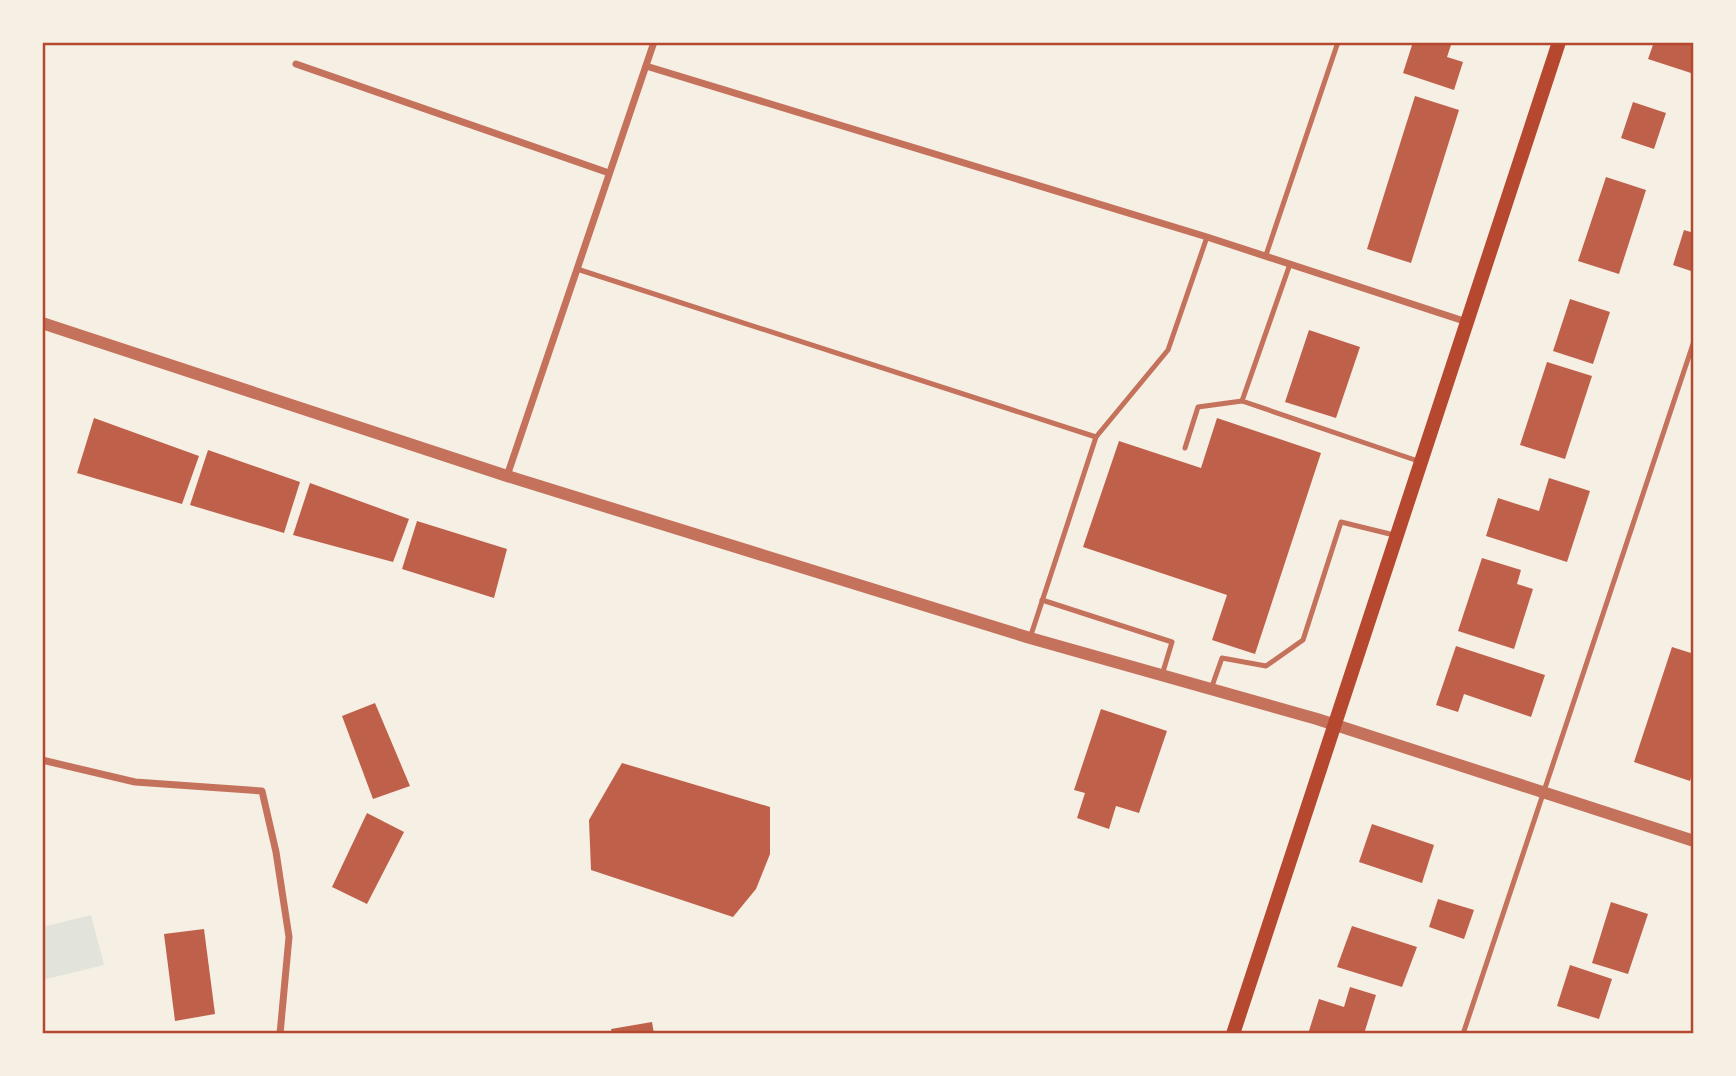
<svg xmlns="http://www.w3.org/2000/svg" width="1736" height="1076" font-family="'Source Sans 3',sans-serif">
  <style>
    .green { fill: #e2e4dc }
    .building { fill: #bf614a }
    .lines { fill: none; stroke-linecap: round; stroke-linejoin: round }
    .service { stroke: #c5725c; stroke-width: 5 }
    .minor { stroke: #c5725c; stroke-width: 7 }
    .tertiary { stroke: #c5725c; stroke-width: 12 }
    .secondary { stroke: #b5482f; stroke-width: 14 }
    .neatline { fill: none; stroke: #b5482f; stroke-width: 2.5 }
  </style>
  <rect width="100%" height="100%" fill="#f6efe4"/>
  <path class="green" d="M91,915L104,965L42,980V927Z"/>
  <g class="building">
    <path d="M1413,42H1452L1447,57L1463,62L1454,90L1403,73Z"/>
    <path d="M1654,42H1694L1691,73L1648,59Z"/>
    <path d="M1415,96L1459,110L1411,263L1367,249Z"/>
    <path d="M1633,102L1666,113L1654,149L1621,138Z"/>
    <path d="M1606,177L1646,190L1619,274L1578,261Z"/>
    <path d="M1684,230L1694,233V272L1673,265Z"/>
    <path d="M1570,299L1610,312L1593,364L1553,351Z"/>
    <path d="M1309,330L1360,347L1336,418L1285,402Z"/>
    <path d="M1547,362L1592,376L1565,459L1520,445Z"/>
    <path d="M94,418L199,456L182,504L77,473Z"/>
    <path d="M1217,418L1321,453L1255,654L1212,640L1227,595L1083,547L1119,441L1201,468Z"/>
    <path d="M208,450L300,482L284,533L190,505Z"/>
    <path d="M1549,478L1590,491L1567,562L1486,536L1498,498L1539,511Z"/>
    <path d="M310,483L409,519L393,562L293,535Z"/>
    <path d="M417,521L507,549L494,598L402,569Z"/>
    <path d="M1482,558L1521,570L1517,584L1533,589L1514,649L1458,631Z"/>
    <path d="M1456,646L1545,675L1531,717L1464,694L1458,712L1436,705Z"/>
    <path d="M1672,647L1694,654V768L1690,781L1634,762Z"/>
    <path d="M375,703L410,786L373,799L342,716Z"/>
    <path d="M1101,709L1167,731L1139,813L1116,806L1109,829L1077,818L1085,793L1074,790Z"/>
    <path d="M622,763L770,807V854L756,889L733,917L591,870L589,820Z"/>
    <path d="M367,813L404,832L367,904L332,887Z"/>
    <path d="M1372,824L1434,845L1422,883L1359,862Z"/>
    <path d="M1438,899L1474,910L1464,939L1429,927Z"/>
    <path d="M1611,902L1648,914L1628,974L1592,963Z"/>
    <path d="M1352,926L1417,947L1402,987L1337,967Z"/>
    <path d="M204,929L215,1014L175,1021L164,934Z"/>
    <path d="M1570,965L1612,979L1599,1019L1557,1006Z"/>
    <path d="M1350,987L1376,995L1364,1034H1308L1319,999L1344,1007Z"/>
    <path d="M652,1022L654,1034H612L611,1029Z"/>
  </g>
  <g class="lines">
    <g class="service">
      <path d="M1266,255L1338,42"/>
      <path d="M1290,264L1242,401L1418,461"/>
      <path d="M577,269L1096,437"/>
      <path d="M1185,448L1198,407L1242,401"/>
      <path d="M1042,600L1172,642L1162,675"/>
      <path d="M1030,638L1096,437L1168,350L1207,237"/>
      <path d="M1211,689L1222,658L1266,666L1303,640L1341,522L1394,535"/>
      <path d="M1463,1034L1694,341"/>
    </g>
    <g class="minor">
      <path d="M296,64L609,173"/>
      <path d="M646,66L1207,237L1467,322"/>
      <path d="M507,476L654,42"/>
      <path d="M42,760L135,782L262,791L276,852L289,937L280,1034"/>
    </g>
    <path class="tertiary" d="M42,323L507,476L1030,638L1317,719L1694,841"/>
    <path class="secondary" d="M1233,1034L1559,42"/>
  </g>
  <rect width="1736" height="1076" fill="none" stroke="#f6efe4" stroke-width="88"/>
  <rect x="44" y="44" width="1648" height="988" class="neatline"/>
</svg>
